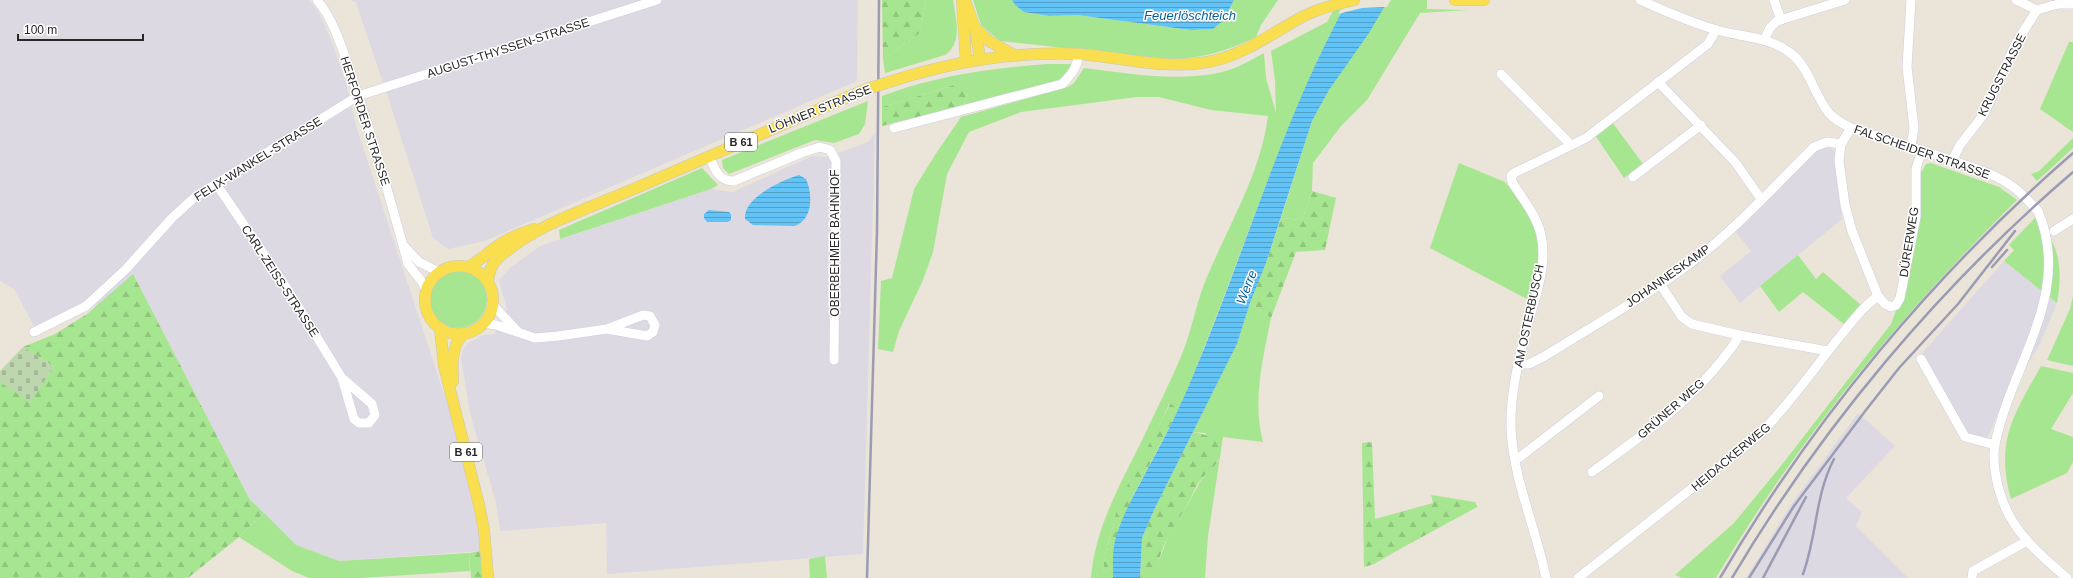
<svg xmlns="http://www.w3.org/2000/svg" width="2073" height="578" font-family="Helvetica,sans-serif">
  <style>
    .industrial { fill: #ddd9e3 }
    .grass { fill: #a7e690 }
    .forest { fill: url(#forest-firs) }
    .cemetery { fill: url(#cemetery-stones) }
    .water { fill: url(#water-rules) }
    .pier { fill: #ebe4d8 }
    .lines { fill: none; stroke-linecap: round; stroke-linejoin: round }
    .minor-casing { stroke: #cdcfe2; stroke-width: 10 }
    .major-casing { stroke: #c7c7c7; stroke-width: 12 }
    .minor { stroke: #fff; stroke-width: 9 }
    .major { stroke: #f9de4f; stroke-width: 11 }
    .rail { stroke: #9b9cb4; stroke-width: 2.5 }
    .major-bridge-casing { stroke: #c7c7c7; stroke-width: 12; stroke-linecap: butt }
    .major-bridge { stroke: #f9de4f; stroke-width: 11 }
    .labels { text-anchor: middle; stroke-width: 3; stroke-linejoin: round; paint-order: stroke }
    .shield { fill: #fff; stroke: #686868; stroke-width: 1 }
    .shield-label { font-size: 11px; font-weight: bold; fill: #282828 }
    .street-label { font-size: 12px; fill: #282828; stroke: #fff }
    .water-label { font-size: 13px; font-style: italic; fill: #055e9e; stroke: #fff }
  </style>
  <defs>
    <pattern id="forest-firs" width="22" height="20" patternUnits="userSpaceOnUse"><rect width="22" height="20" fill="#a7e690"/><path d="M5 1l3.5 6h-7zM16 11l3.5 6h-7z" fill="#90c57c"/></pattern>
    <pattern id="cemetery-stones" width="16" height="16" patternUnits="userSpaceOnUse"><rect width="16" height="16" fill="#bed6ae"/><path d="M2 7V4a2 2 0 0 1 4 0v3zM10 15v-3a2 2 0 0 1 4 0v3z" fill="#a3b896"/></pattern>
    <pattern id="water-rules" width="6" height="5" patternUnits="userSpaceOnUse"><rect width="6" height="5" fill="#62c3f6"/><path d="M0 2.5h6" fill="none" stroke="#519ec7"/></pattern>
  </defs>
  <rect width="100%" height="100%" fill="#ebe4d8"/>
  <g class="industrial">
    <path d="M0,0H309L319,13L333,44L347,87L357,129L449,409L476,520L481,551L339,561L296,545L250,500L133,274L97,306L80,304L35,328L14,289L0,281Z"/>
    <path d="M351,0H858L857,81L485,241L448,249L433,238L389,100L356,3Z"/>
    <path d="M875,133L863,554L607,574L606,523L500,531L496,503L470,413L461,358L463,349L470,342L484,335L494,334L507,309L499,280L511,267L540,246L711,189L733,192L812,156L827,157L868,142Z"/>
    <path d="M1824,148H1831L1835,152L1842,219L1740,303L1720,276L1751,251L1734,230L1764,205L1815,150L1817,151Z"/>
    <path d="M2004,261L2057,303L2040,344L1998,413L1988,437L1977,439L1966,434L1922,353Z"/>
    <path d="M1858,413L1895,446L1846,498L1862,512L1856,526L1908,578H1746L1792,503Z"/>
  </g>
  <g class="grass">
    <path d="M926,0H953C956,19 963,43 945,55L885,73L883,59L920,33Z"/>
    <path d="M973,0H1012L1015,5L1024,12L1049,16L1077,15L1191,30L1213,29L1223,21L1234,0H1278L1261,25L1256,37C1224,52 1205,58 1169,59L1000,41L981,25Z"/>
    <path d="M1339,0H1348C1321,48 1301,98 1280,149C1246,235 1216,322 1180,407L1169,404C1145,459 1110,509 1103,570L1106,572L1113,567V578H1091C1095,525 1124,478 1146,432C1159,404 1173,377 1184,349C1193,325 1197,300 1207,277C1229,225 1261,172 1268,116L1211,110L1159,97H1137L1021,112L969,132L947,174L933,252L923,280L899,331L893,352L878,349L881,281L892,278L914,189L935,155L961,117L1068,87L1074,83L1084,68C1126,73 1170,81 1213,74C1232,71 1248,62 1264,53L1266,78L1276,113L1275,80L1271,51L1327,22Z"/>
    <path d="M1389,0H1427V9L1468,10L1420,13L1367,100L1341,126L1313,163L1312,191L1302,220L1281,218L1312,121L1329,90Z"/>
    <path d="M2069,42H2073V132L2040,109Z"/>
    <path d="M1047,64H1071L1066,76L1053,83L964,105L967,94L954,85L882,107V96C934,76 992,68 1047,64Z"/>
    <path d="M868,101L865,124L859,134L834,143L815,140L729,174L723,168L722,160Z"/>
    <path d="M1612,122L1643,164L1624,178L1595,135Z"/>
    <path d="M2073,138V148L2037,181L2031,174L2039,171Z"/>
    <path d="M1459,163L1505,182L1521,201L1540,237L1538,278L1531,301L1430,248Z"/>
    <path d="M1931,163L1999,187L2017,200C1902,313 1798,439 1716,578H1682L1675,575L1734,523L1784,462L1891,324L1897,308L1919,176L1926,164Z"/>
    <path d="M702,168L718,185L711,189L560,239L559,230Z"/>
    <path d="M2035,218C2060,243 2063,269 2057,303L2004,261L2014,250L2009,245Z"/>
    <path d="M1798,255L1816,279L1823,272L1862,306L1845,325L1803,292L1779,312L1760,286Z"/>
    <circle cx="458" cy="299" r="29"/>
    <path d="M2073,296V366L2047,360L2070,309Z"/>
    <path d="M1250,303L1271,318C1263,359 1252,400 1263,442L1223,437L1208,536L1205,578H1157V566L1171,529L1188,504L1201,480L1219,460L1205,433L1193,432L1237,344Z"/>
    <path d="M2041,366L2073,373V393L2051,429L2073,437V462L2067,473L2011,499C1995,440 2014,415 2041,366Z"/>
    <path d="M264,513L296,545L339,561L469,553L470,571L361,578H309L292,571L239,537Z"/>
    <path d="M825,556L827,578H810L809,559Z"/>
  </g>
  <g class="forest">
    <path d="M882,0H926L920,33L883,59Z"/>
    <path d="M954,85L961,87L967,94L964,105L882,126V107Z"/>
    <path d="M1312,191L1336,198L1325,250L1296,252L1271,318L1250,303L1266,263L1281,218L1302,220Z"/>
    <path d="M133,274L250,500L264,513L239,537L188,578H0V382L30,401L54,367L23,347L55,334L87,314Z"/>
    <path d="M1170,404L1180,407L1131,500L1113,558V567L1106,572L1103,571L1105,555L1119,502Z"/>
    <path d="M1193,432C1207,434 1228,441 1218,460C1215,467 1207,473 1202,478C1195,486 1192,497 1187,505C1173,528 1157,550 1157,578H1140L1142,538L1154,510Z"/>
    <path d="M1372,442L1375,519L1433,503L1431,495L1475,502L1477,507L1400,549L1374,564L1364,567L1362,443Z"/>
    <path d="M481,551L482,578H471L469,553Z"/>
  </g>
  <path class="cemetery" d="M23,347L54,367L30,402L0,382V371Z"/>
  <g class="water">
    <path d="M1012,0H1234L1223,21L1213,29L1191,30L1077,15L1049,16L1024,12L1015,5Z"/>
    <path d="M1348,0L1385,6L1369,33L1329,90L1312,121L1266,263L1250,303L1237,344L1154,510L1142,538L1140,578H1113C1113,564 1112,551 1116,537C1123,514 1135,493 1146,472C1163,441 1179,410 1192,378C1245,253 1282,120 1348,0Z"/>
    <path d="M799,175L806,179C813,195 813,219 795,226L753,225L745,219C743,198 782,180 799,175Z"/>
    <path d="M709,210L729,212L731,214V220L728,222H707L704,218V214Z"/>
  </g>
  <path class="pier" d="M1346,0H1391L1387,7L1362,8L1338,14Z"/>
  <g class="lines">
    <g class="minor-casing">
      <g id="minor">
        <path d="M317,0C335,21 343,52 352,77C373,139 391,201 408,264L422,282L426,290"/>
        <path d="M1640,0C1665,11 1691,23 1717,30C1741,37 1769,37 1789,52C1810,67 1813,94 1829,113C1835,120 1843,124 1851,128C1887,139 1923,150 1959,163C1977,169 1997,175 2013,187C2022,193 2030,203 2038,211C2073,294 2012,362 1995,444C1992,461 1996,483 2002,499C2013,532 2041,556 2067,578"/>
        <path d="M1774,0L1781,20"/>
        <path d="M1911,0L1907,67L1914,128L1911,147"/>
        <path d="M2016,0L2037,10"/>
        <path d="M2058,4H2073"/>
        <path d="M1764,40L1770,28L1777,21L1845,0"/>
        <path d="M1501,74L1571,145"/>
        <path d="M1658,82L1735,162L1761,199"/>
        <path d="M894,128L1062,84C1071,75 1077,68 1079,54"/>
        <path d="M1851,128L1841,144L1839,161L1845,205L1852,231L1878,296L1885,304L1891,307L1896,305L1900,298L1916,217V169L1922,150"/>
        <path d="M709,156C715,169 718,181 734,181L801,153L820,147L830,150L836,161L834,360"/>
        <path d="M1952,161L1960,145L1984,114L2016,43L2037,10L2058,4L2060,0"/>
        <path d="M1633,177L1701,125"/>
        <path d="M217,185L286,287L342,378L354,419L359,423H369L375,415L372,404L342,378"/>
        <path d="M2054,231L2073,219"/>
        <path d="M404,246L419,262L439,272"/>
        <path d="M1660,284L1682,317L1692,324L1739,335L1828,351"/>
        <path d="M492,304L518,332"/>
        <path d="M483,323L496,325L535,338L558,336L607,329L643,315L650,316L655,325L653,332L647,336L607,329"/>
        <path d="M34,332L86,306L126,269L172,218L195,197L358,96L657,0"/>
        <path d="M1921,359L1965,437L1995,445"/>
        <path d="M1518,364H1529L1545,356C1597,323 1653,293 1701,255C1742,222 1777,184 1814,147L1827,142L1841,144"/>
        <path d="M1516,460L1599,396"/>
        <path d="M1592,472C1638,438 1686,406 1722,360C1728,352 1735,345 1739,335"/>
        <path d="M1546,578C1536,528 1513,479 1511,428C1510,394 1519,359 1527,327C1535,298 1548,264 1541,235C1537,216 1522,198 1512,182L1511,176L1514,173L1586,138L1708,44L1716,30"/>
        <path d="M1578,578L1758,436C1789,405 1814,368 1842,334C1853,320 1864,306 1878,296"/>
        <path d="M1972,578L1973,571L2027,541"/>
      </g>
    </g>
    <g class="major-casing">
      <g id="major">
        <path d="M962,0L966,61"/>
        <path d="M1455,0H1484"/>
        <path d="M965,1L975,28L980,58"/>
        <path d="M975,28L989,41L1012,54"/>
        <path d="M886,83C949,62 1012,51 1079,54C1122,57 1164,70 1208,62C1242,56 1271,34 1300,18C1317,9 1336,4 1354,0"/>
        <circle cx="459" cy="300" r="34"/>
        <path d="M467,267C479,262 486,254 496,247C507,239 521,233 534,229"/>
        <path d="M488,282C489,272 491,265 498,258C536,224 590,208 636,188C713,155 790,121 867,89"/>
        <path d="M440,328L444,366L479,505L484,530L488,578"/>
        <path d="M453,381C452,363 451,346 464,333"/>
      </g>
    </g>
    <use href="#minor" class="minor"/>
    <use href="#major" class="major"/>
    <g class="rail">
      <path d="M1992,267L2007,250"/>
      <path d="M1803,574C1817,536 1815,495 1834,459"/>
      <path d="M867,578L877,231L879,0"/>
      <path d="M1720,578C1813,419 1934,274 2073,153"/>
      <path d="M1732,578C1822,426 1939,287 2073,172"/>
      <path d="M1749,578L1794,506L1866,410L1899,368L1958,304L2015,231"/>
      <path d="M1763,578L1806,497"/>
    </g>
    <g class="major-bridge-casing">
      <path id="major-bridge" d="M867,89L886,83"/>
    </g>
    <use href="#major-bridge" class="major-bridge"/>
  </g>
  <g class="labels">
    <g class="shield">
      <rect x="725" y="133" width="32" height="18" rx="3"/>
      <rect x="450" y="443" width="32" height="18" rx="3"/>
    </g>
    <g class="shield-label">
      <text x="741" y="146">B 61</text>
      <text x="466" y="456">B 61</text>
    </g>
    <g class="street-label">
      <text transform="translate(508 48) rotate(-18)" y="4">AUGUST-THYSSEN-STRASSE</text>
      <text transform="translate(2002 75) rotate(-63)" y="4">KRUGSTRASSE</text>
      <text transform="translate(820 109) rotate(-22)" y="4">LÖHNER STRASSE</text>
      <text transform="translate(365 121) rotate(72)" y="4">HERFORDER STRASSE</text>
      <text transform="translate(1922 152) rotate(19)" y="4">FALSCHEIDER STRASSE</text>
      <text transform="translate(258 159) rotate(-32)" y="4">FELIX-WANKEL-STRASSE</text>
      <text transform="translate(1909 242) rotate(-81)" y="4">DÜRERWEG</text>
      <text transform="translate(835 243) rotate(-90)" y="4">OBERBEHMER BAHNHOF</text>
      <text transform="translate(1668 276) rotate(-35)" y="4">JOHANNESKAMP</text>
      <text transform="translate(280 281) rotate(57)" y="4">CARL-ZEISS-STRASSE</text>
      <text transform="translate(1529 316) rotate(-78)" y="4">AM OSTERBUSCH</text>
      <text transform="translate(1671 409) rotate(-41)" y="4">GRÜNER WEG</text>
      <text transform="translate(1731 457) rotate(-40)" y="4">HEIDACKERWEG</text>
    </g>
    <g class="water-label">
      <text x="1190" y="20">Feuerlöschteich</text>
      <text transform="translate(1246 287) rotate(-69)" y="5">Werre</text>
    </g>
  </g>
  <path d="M18 34v6h125v-6" fill="none" stroke="#282828" stroke-width="2"/>
  <text x="24" y="34" font-size="12" fill="#282828" stroke="#ffffff" stroke-width="3" paint-order="stroke">100 m</text>
</svg>
